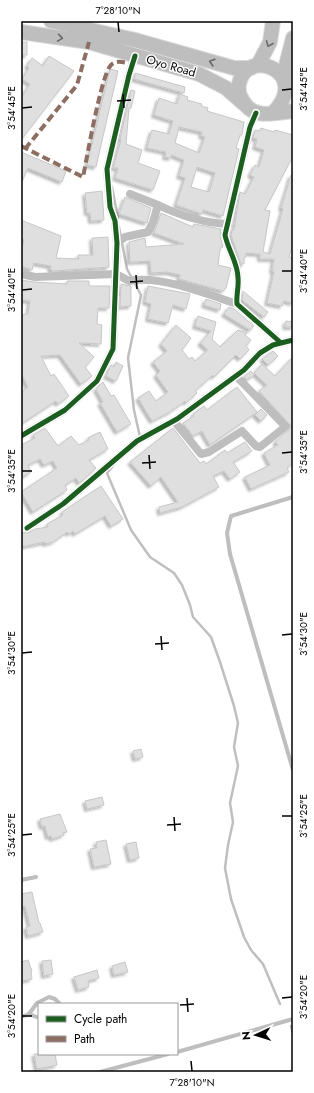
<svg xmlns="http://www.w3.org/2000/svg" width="314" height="1093" font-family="Jost,sans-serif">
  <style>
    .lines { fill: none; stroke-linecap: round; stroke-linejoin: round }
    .stream { stroke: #bfbfbf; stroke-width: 2.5 }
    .building { fill: #dfdfdf; stroke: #c7c7c7; fill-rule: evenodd; filter: url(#shadow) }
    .highway-casing { stroke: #dbdbdb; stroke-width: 16 }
    .lane { stroke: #bebebe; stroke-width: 4 }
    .street { stroke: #bebebe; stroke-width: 8 }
    .highway { stroke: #bebebe; stroke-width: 14 }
    .quiet { stroke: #8d6e63; stroke-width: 4; stroke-dasharray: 8 4; stroke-linecap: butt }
    .cycleway-casing { stroke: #fff; stroke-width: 8 }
    .cycleway { stroke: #1b5e20; stroke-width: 5 }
    .oneway { stroke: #686868 }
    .ticks { fill: none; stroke: #000; stroke-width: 1.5 }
    .labels { text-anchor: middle; stroke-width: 3; stroke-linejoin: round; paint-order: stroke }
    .street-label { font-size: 12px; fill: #000; stroke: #fff }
    .neatline { fill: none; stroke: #000; stroke-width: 1.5 }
    .ticks-label { font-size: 10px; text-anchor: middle; fill: #000 }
  </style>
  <defs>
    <filter id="shadow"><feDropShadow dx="-2.5" dy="2.5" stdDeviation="1" flood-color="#0004"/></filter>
  </defs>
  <rect width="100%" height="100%" fill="#fff"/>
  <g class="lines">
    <g class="stream">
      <path d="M112,187L118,218"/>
      <path d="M119,227L127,269L141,295L128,358L134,410L140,437"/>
      <path d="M113,466L107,473L131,530L150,557L174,573L182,585L190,605L193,617L211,637L220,662L234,706L238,723L234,747L238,766L230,803L233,822L228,845L225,868L231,899L244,937L251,950L263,964L280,1004"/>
      <path d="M291,1026L293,1034"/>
    </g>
  </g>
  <g class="building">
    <rect x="21" y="42" width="6" height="13"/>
    <path d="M49,56L74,71L21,140V98L30,84L22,79L29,68L27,66L32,58L43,66Z"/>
    <path d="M110,69L118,71L96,167L87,165Z"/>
    <path d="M135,73L185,87L184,93L134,79Z"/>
    <path d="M131,90L135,91L131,108H129L126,144L142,150L138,163L160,171L153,190L115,178L118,168H113L121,140L120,139Z"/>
    <path d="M180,94L188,97L187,100L202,104L201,106L208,108L207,111L244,122L242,135H240L236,148L239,149L223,216L203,210L202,214L176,205L185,178L179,176L184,160L172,155L171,158L165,157L166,152L147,148L152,130L169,134L173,121L154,115L159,98L177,104ZM179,127L202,132L201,136L205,137L199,153L175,143ZM197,167L215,173L209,192L191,187Z"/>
    <path d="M261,128L274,132L275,130L293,135V156L265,210L270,211L263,252L270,254L283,209L281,208L291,175L293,176V244L289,257L293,258V303L284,301L282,306L267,303L274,272L272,271L274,259H260V254L246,253V257H244V264H241L231,235L232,230H234L240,192L245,194L254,177L250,175L255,165L259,167L264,150L255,147L257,139L253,138L255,130L260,131Z"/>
    <path d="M21,152L66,171L62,182L28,168L21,184Z"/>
    <path d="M102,191L104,220L91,221L90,213H87L85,193Z"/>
    <path d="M125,197L151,208L147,223L119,214Z"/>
    <path d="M161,213L193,227L194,224L221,229L220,236L223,247H221L220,250L218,265L231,268L226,288L223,291L179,279L180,275L168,272L151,273L150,261L130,262L129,242L145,238L146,247L184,244L154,233Z"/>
    <path d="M21,220L61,236L56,258L79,259L78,255H93L92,238L108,237L109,267L53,271L50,269L51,266L34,263L32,270L21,266V252L24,240L21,239Z"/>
    <path d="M21,280L34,282L67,284V281H89V286H110L109,308H98L97,324L102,325L101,344L79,343L94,357L85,367L92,376L81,384L60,355L41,356L51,376L54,374L69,396L58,404L56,401L21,424V392L28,387L21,373V315L28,314L30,301L21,300Z"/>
    <path d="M121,284L131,286V306L120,307Z"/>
    <path d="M148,286L190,294L186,309L173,305L168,323L148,319L151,304L145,302Z"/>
    <path d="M243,291L268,312L264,317L242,300Z"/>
    <path d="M206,299L221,304L220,310L204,305Z"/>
    <path d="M229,307L234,309L254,326L250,330L224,314Z"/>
    <path d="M198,316L216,322L212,339L220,347L238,330L247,333L245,335L251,340L246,346L249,350L240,359L236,355L214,377L213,375L195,391L197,393L186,403L185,401L170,412L152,421L138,398L149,391L156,401L168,392L156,375L160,371L153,362L167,351L161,344L176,325L191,338L182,350L189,359L192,357L195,361L208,350L200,343L211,331L195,326Z"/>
    <path d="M286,321L293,322V327H285Z"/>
    <path d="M273,351L278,356L268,365L262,359Z"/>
    <path d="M293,357V463L287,468L289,472L251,489L245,477L270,465L264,453L278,445L275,442L292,427L259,391L267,385L254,373L262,364L275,376Z"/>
    <path d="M116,362L123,366L116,381L106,376L111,365L114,367Z"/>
    <path d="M251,371L254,375L247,380L244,377Z"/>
    <path d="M103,382L111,396L114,395L131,424L117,432L100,403L103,402L96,389Z"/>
    <path d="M237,387L257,412L210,445L202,431L193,436L183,423L194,416L193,414L204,406L207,410Z"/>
    <path d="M261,409L267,415L261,421L255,415Z"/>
    <path d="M45,428L58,446L71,436L79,445L89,440L88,438L100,432L108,449L89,460L96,468L83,480L79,483L76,478L65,485L67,490L33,512L21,492L57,468L53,461L44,465L40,459L28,465L31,472L21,478V445L35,438L33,435Z"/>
    <path d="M173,428L200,463L204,461L206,464L225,450L227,453L245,442L252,451L233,462L240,472L230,479L224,471L213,476L219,487L182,507L160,513L159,507L178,502L161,477L151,486L130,462Z"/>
    <path d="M101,486L123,519L111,526L105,516L75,534L73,531L69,534L67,532L53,542L45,544V542L21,547V532L28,533L35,529L48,527L47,524L63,515L62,512Z"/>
    <path d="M141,749L143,757L135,759L133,751Z"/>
    <path d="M102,797L104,805L87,809L85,801Z"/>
    <path d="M60,814L67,832L63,833L64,835L52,839L51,836L48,837L45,826L42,827L40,819Z"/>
    <path d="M106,840L111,864L94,867L90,849L97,848L96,842Z"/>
    <path d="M136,842L139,858L130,860L126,844Z"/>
    <path d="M32,892L39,923H40L43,932L28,936L26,927L30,926L25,906L21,907V894Z"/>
    <path d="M28,960L32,971H31L32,979L22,981L21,962Z"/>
    <path d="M51,960L53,974L44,976L42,961Z"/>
    <path d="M125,962L128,972L114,975L112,966Z"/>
    <path d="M97,970L99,978L88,981L89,987L78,990L74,977Z"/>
    <path d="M34,1054H55L57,1065L37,1069Z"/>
  </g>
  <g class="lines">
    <g class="highway-casing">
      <g id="highway">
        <path d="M51,21L135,40L234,68H251"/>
        <path d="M21,32L89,42L199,74L226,88L243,103"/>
        <path d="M258,65L270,42L273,21"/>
        <path d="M288,79L283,77L293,38"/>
        <path d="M273,113C312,73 247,45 239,84C238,90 239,96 243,101C253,120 275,113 293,111"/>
      </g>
    </g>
    <g class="lane">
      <path d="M293,497L231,516L227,533L230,554L293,770"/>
      <path d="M21,880L36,877"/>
      <path d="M29,1014L37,1003L49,997L55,999L60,1004"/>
      <path d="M21,1017L29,1014L39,1018"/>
      <path d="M177,1052L293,1019"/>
      <path d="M100,1072L168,1054"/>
    </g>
    <g class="street">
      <path d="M256,113L250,127L225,235C228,250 238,263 238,278C239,287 236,295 237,304L280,342"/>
      <path d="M130,194L158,205"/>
      <path d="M117,243L125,237L148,232L153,222L158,205C181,216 202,223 228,224"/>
      <path d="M21,274L35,277L116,274L129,281C160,275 207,294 237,304"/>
      <path d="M174,421L201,454L209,452L242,431L256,446L260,447L285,427V426L236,376"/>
      <path d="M21,436L65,410L97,381L113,349L117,243L115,221L110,207L107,169L129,75L135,56"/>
      <path d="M27,528L63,504L137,441L177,419L244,370L260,353L273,345L293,340"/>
    </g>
    <use href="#highway" class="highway"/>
    <g class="quiet">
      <path d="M21,146L83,177C87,158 101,75 111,65C117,59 125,63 132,64"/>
      <path d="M25,149L77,85L89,42"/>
    </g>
    <g class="cycleway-casing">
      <g id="cycleway">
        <path d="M256,113L250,127L225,235C228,250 238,263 238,278C239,287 236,295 237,304L280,342"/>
        <path d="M21,436L65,410L97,381L113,349L117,243L115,221L110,207L107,169L129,75L135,56"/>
        <path d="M27,528L63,504L137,441L177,419L244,370L260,353L273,345L293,340"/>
      </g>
    </g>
    <use href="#cycleway" class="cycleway"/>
  </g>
  <defs><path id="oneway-chevron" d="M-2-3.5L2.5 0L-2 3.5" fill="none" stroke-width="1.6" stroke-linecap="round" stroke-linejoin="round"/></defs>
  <g class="oneway">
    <use href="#oneway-chevron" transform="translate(60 38) rotate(9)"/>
    <use href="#oneway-chevron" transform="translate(269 44) rotate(112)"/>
    <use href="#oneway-chevron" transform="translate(212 62) rotate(-164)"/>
  </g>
  <path class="ticks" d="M118,22L119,32M282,90L292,89M123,94L124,108M117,101L131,100M22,108L32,107M282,271H292M136,275L137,289M130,282L143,281M22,290L32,289M282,453L292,452M149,455L150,469M142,463L156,462M22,471H32M282,635L292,634M161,636L162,650M155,644L169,643M22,653L32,652M282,816H292M174,817L175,831M167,825L181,824M22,835L32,834M187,998L188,1012M282,998L292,997M180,1005L194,1004M22,1016H32M191,1061L192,1071"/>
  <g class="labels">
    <g class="street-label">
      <text transform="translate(171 66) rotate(16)" y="4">Oyo Road</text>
    </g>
  </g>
  <rect width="314" height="1093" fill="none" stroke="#ffffff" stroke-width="44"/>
  <rect x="38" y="1003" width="140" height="52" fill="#ffffff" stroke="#999999"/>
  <rect x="46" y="1016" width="20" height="6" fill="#1b5e20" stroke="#999999"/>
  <text x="74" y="1023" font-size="12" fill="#000000">Cycle path</text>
  <rect x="46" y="1036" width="20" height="6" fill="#8d6e63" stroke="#999999"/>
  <text x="74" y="1043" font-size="12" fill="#000000">Path</text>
  <g transform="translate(256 1035) rotate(266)" stroke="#ffffff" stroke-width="3" paint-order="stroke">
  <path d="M0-3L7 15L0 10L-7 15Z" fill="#000000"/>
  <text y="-6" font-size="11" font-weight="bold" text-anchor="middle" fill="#000000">N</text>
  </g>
  <rect x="22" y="22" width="270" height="1049" class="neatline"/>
  <g class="ticks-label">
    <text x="118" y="14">7°28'10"N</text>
    <text transform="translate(303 89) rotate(-90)" y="4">3°54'45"E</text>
    <text transform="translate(11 108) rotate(-90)" y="4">3°54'45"E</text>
    <text transform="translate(303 271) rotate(-90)" y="4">3°54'40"E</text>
    <text transform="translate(11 290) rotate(-90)" y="4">3°54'40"E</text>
    <text transform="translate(303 452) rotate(-90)" y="4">3°54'35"E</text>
    <text transform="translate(11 471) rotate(-90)" y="4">3°54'35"E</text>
    <text transform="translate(303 634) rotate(-90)" y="4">3°54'30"E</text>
    <text transform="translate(11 653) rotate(-90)" y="4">3°54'30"E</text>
    <text transform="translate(303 816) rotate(-90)" y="4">3°54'25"E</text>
    <text transform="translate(11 835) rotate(-90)" y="4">3°54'25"E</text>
    <text transform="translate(303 997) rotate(-90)" y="4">3°54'20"E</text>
    <text transform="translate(11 1016) rotate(-90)" y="4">3°54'20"E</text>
    <text x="192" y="1086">7°28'10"N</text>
  </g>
</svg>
